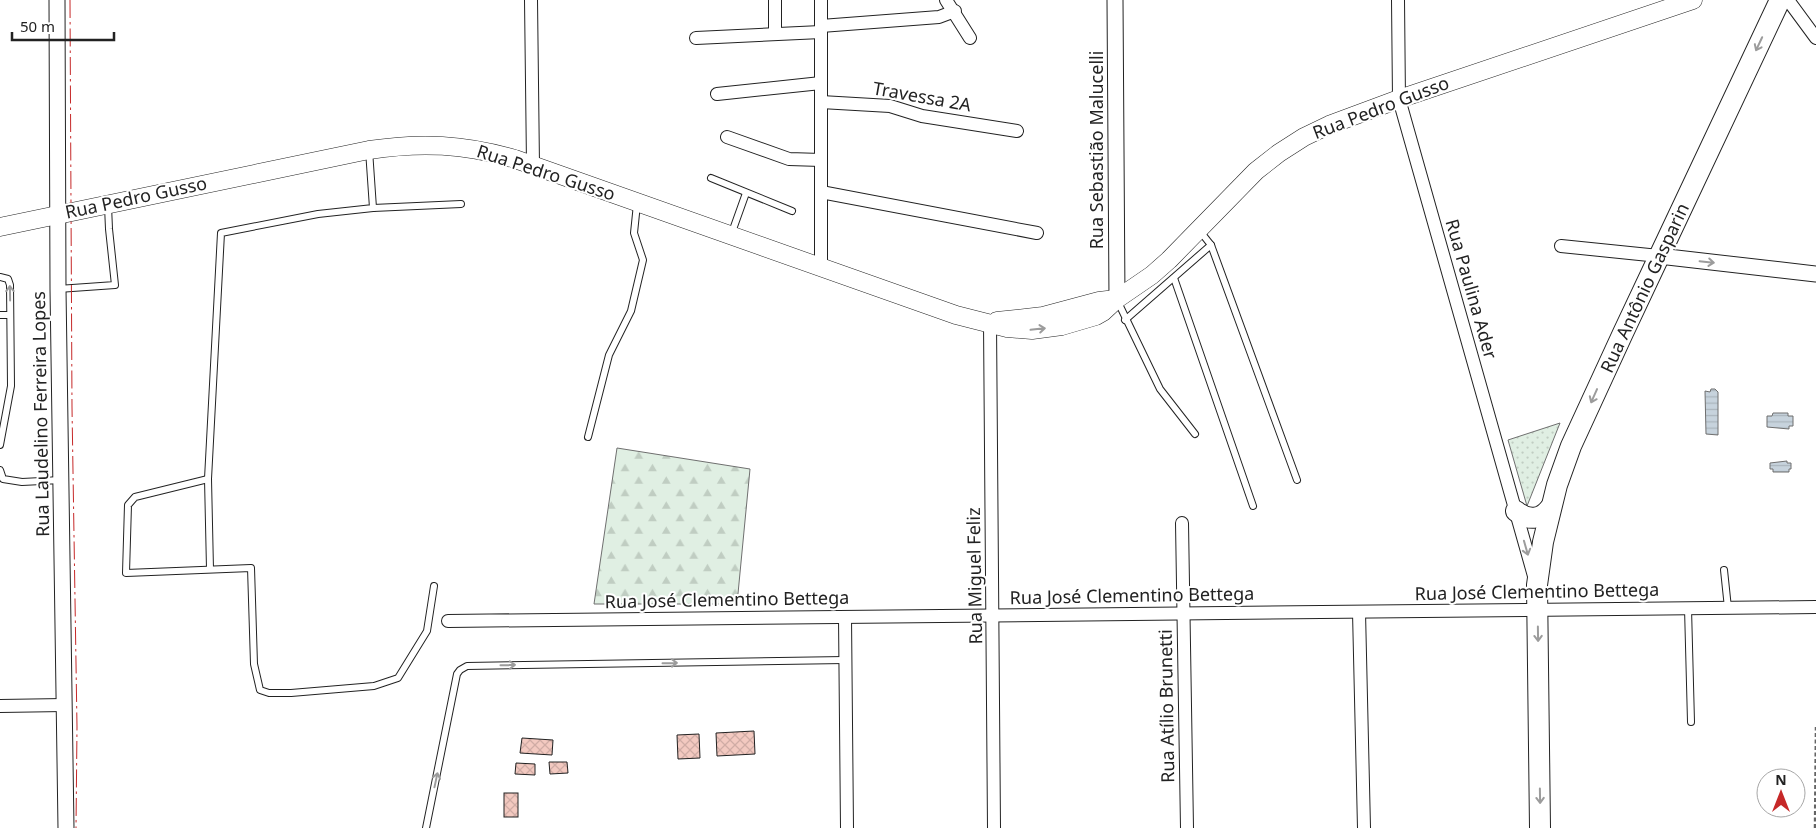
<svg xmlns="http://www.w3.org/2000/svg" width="1816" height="828" font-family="'Noto Sans',sans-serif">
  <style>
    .forest { fill: url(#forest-firs); stroke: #6f6f6f }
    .park { fill: url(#park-dots); stroke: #6f6f6f }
    .water { fill: url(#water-rules); stroke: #6f6f6f }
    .building { fill: url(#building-cross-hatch); stroke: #222 }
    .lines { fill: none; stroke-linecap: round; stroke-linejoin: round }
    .service-casing { stroke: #222; stroke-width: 8 }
    .minor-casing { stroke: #222; stroke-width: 14 }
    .tertiary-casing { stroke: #222; stroke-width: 17 }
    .secondary-casing { stroke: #222; stroke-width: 19 }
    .primary-casing { stroke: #222; stroke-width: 22 }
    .path { stroke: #646464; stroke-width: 2.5; stroke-dasharray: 4 2.5; stroke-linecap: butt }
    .service { stroke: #fff; stroke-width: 6 }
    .minor { stroke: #fff; stroke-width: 12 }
    .tertiary { stroke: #fff; stroke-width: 15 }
    .secondary { stroke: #fff; stroke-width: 18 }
    .primary { stroke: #fff; stroke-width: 20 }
    .power { stroke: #c62828; stroke-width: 1; stroke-dasharray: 18 4 2.5 4; stroke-linecap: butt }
    .oneway { stroke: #9c9c9c }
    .labels { text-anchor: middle; stroke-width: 4; stroke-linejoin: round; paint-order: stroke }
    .street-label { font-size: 18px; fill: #222; stroke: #fff }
  </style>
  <defs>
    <pattern id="forest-firs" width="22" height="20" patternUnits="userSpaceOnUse" patternTransform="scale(1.25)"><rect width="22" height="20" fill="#e0efe3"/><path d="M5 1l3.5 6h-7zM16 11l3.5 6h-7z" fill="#c0cdc2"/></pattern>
    <pattern id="park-dots" width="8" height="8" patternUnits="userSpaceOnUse" patternTransform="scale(1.25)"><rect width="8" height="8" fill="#e0efe3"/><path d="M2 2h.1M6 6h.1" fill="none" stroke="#c0cdc2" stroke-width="1.8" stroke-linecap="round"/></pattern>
    <pattern id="water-rules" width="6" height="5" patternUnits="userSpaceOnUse" patternTransform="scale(1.25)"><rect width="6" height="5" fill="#c7d3dd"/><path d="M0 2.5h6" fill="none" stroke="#abb5bd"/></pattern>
    <pattern id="building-cross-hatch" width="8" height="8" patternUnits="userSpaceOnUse" patternTransform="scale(1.25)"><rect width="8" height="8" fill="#f3c9c0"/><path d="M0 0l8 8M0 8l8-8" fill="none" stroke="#d0aca5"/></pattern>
  </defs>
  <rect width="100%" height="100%" fill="#fff"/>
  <path class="forest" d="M617,448L750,469L737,604H594Z"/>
  <path class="park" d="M1560,423L1527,506L1508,440Z"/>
  <g class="water">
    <path d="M1711,389H1715L1718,392V435L1706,434L1705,391L1710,392Z"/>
    <path d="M1773,413H1788V416H1793V426H1789V429L1767,427V416H1772Z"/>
    <path d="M1787,461V463H1791V469H1789V472H1773V469H1770V463Z"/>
  </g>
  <g class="building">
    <path d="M754,731L755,754L717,756L716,733Z"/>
    <path d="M699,734L700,758L678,759L677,735Z"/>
    <path d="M522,738L553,740L552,755L520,753Z"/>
    <path d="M549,762H567L568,773L550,774Z"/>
    <path d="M516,763L535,764V775L515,774Z"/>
    <rect x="504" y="793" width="14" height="24"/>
  </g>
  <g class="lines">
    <g class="service-casing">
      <g id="service">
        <path d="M711,178L792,211"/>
        <path d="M373,208L461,204"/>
        <path d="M1199,230L1211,245"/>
        <path d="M731,235L746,193"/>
        <path d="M0,277L8,279L10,285L11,386L0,445"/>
        <path d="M1174,278L1253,506"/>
        <path d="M58,289L115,285L109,229L108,206"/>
        <path d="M1118,302L1160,389L1195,434"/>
        <path d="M0,315H10"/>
        <path d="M1125,320L1211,245L1297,480"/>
        <path d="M588,437L609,355L631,311L643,260L634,233L637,204"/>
        <path d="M0,470L3,479L22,482L61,480"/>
        <path d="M208,479L135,497L128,505L126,573L251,568L254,664L260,690L269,693H291L374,686L398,678L427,631L434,586"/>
        <path d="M210,569L208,479L221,233L318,214L373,208L369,150"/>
        <path d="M1724,570L1728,608"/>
        <path d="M1688,608L1691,722"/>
        <path d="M426,828L457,674L460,670L467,666L845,660"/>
      </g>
    </g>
    <g class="minor-casing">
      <g id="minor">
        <path d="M531,0L533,165"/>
        <path d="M775,0V34"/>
        <path d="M821,0V268"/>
        <path d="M946,0L970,38"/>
        <path d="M1398,0L1399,99L1534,576"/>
        <path d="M1788,0L1816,38"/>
        <path d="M821,26L939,17L955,11"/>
        <path d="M696,38L821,32"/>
        <path d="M717,94L821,83"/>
        <path d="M821,102L890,106L922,116L1017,131"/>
        <path d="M727,137L789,159L821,160"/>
        <path d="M821,192L1037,233"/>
        <path d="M1561,246L1659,256"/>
        <path d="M990,323L994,828"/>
        <path d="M1182,523L1187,828"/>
        <path d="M1359,612L1364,828"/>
        <path d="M845,617L847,828"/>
        <path d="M448,621L1816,607"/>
        <path d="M0,706L64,705"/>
      </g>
    </g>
    <g class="tertiary-casing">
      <g id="tertiary">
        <path d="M57,0L58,289L66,828"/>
        <path d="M1115,0L1117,299"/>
        <path d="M1659,256L1816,274"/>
      </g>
    </g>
    <g class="secondary-casing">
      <g id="secondary">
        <path d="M0,227L369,150C421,142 464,144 515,159L956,315L1007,328L1032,330L1062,326L1096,316L1103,312L1117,299L1152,275L1169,260L1256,171L1279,153L1304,137L1329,125L1399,99L1693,0"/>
        <path d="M997,321L1043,316L1099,301L1116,299"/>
      </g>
    </g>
    <g class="primary-casing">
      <g id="primary">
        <path d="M1516,511C1528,521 1541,520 1550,508"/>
        <path d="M1540,828L1537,585L1543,542L1557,485L1571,446L1623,333L1780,0"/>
      </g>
    </g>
    <path class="path" d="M1815,828L1816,727"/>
    <use href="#service" class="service"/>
    <use href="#minor" class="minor"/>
    <use href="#tertiary" class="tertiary"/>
    <use href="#secondary" class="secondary"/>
    <use href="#primary" class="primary"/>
    <path class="power" d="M70,0L72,407L77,727L76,828"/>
  </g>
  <defs><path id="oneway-shaft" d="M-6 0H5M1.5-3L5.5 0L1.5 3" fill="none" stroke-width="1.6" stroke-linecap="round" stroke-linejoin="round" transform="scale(1.25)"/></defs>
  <g class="oneway">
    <use href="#oneway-shaft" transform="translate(1759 44) rotate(115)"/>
    <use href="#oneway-shaft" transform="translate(1707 262) rotate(6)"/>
    <use href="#oneway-shaft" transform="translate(10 293) rotate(-91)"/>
    <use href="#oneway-shaft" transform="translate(1038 329) rotate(-6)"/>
    <use href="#oneway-shaft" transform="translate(1594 396) rotate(114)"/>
    <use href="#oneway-shaft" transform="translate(1526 548) rotate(74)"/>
    <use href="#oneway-shaft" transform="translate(1538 634) rotate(89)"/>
    <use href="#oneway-shaft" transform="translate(670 663) rotate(-1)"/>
    <use href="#oneway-shaft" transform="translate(508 665) rotate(-1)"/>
    <use href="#oneway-shaft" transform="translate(436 780) rotate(-78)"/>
    <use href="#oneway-shaft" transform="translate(1540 796) rotate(89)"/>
  </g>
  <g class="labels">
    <g class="street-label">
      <text transform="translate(922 97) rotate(10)" y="6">Travessa 2A</text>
      <text transform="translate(1381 108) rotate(-21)" y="6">Rua Pedro Gusso</text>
      <text transform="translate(1097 150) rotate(-90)" y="6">Rua Sebastião Malucelli</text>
      <text transform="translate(546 173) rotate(18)" y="6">Rua Pedro Gusso</text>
      <text transform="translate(136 198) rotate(-12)" y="6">Rua Pedro Gusso</text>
      <text transform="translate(1645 288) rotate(-65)" y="6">Rua Antônio Gasparin</text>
      <text transform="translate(1471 289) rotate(74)" y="6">Rua Paulina Ader</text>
      <text transform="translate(41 414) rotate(-91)" y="6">Rua Laudelino Ferreira Lopes</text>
      <text transform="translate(975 576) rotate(-91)" y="6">Rua Miguel Feliz</text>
      <text transform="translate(1537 592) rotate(-1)" y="6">Rua José Clementino Bettega</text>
      <text transform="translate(1132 596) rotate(-1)" y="6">Rua José Clementino Bettega</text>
      <text transform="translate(727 600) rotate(-1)" y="6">Rua José Clementino Bettega</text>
      <text transform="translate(1167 706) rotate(-91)" y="6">Rua Atílio Brunetti</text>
    </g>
  </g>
  <g transform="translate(1781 793)"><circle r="24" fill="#ffffff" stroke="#a7a7a7"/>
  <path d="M0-4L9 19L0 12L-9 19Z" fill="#c62828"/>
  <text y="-8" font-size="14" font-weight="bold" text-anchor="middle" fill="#222222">N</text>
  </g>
  <path d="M12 32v8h102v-8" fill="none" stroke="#222222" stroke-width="2.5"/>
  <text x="20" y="32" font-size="15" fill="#222222" stroke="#ffffff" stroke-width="4" paint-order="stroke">50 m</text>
</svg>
